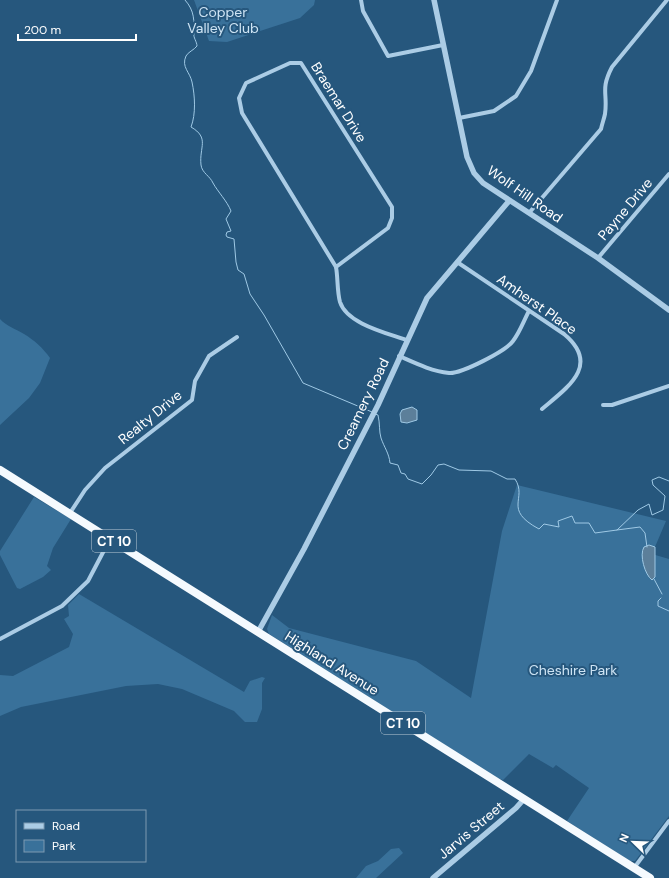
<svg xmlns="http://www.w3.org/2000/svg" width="669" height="878" font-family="'DM Sans',sans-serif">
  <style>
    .green { fill: #39719a }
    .water { fill: #5c7f9a; stroke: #9fc9e5 }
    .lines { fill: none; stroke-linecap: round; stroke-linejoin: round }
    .stream { stroke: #9fc9e5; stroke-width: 1 }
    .minor { stroke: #abcce5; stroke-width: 4 }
    .tertiary { stroke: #abcce5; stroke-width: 5.5 }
    .trunk { stroke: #f5fafe; stroke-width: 8 }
    .labels { text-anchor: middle; stroke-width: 4; stroke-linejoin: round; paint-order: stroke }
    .shield { fill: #26577d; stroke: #becdd8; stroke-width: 1 }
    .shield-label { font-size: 13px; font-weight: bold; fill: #fff }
    .park-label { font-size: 14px; fill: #cee4f4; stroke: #26577d }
    .street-label { font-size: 14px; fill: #fff; stroke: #26577d }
  </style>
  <rect width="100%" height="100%" fill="#26577d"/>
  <g class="green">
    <path d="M194,0H315L314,5L300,18L227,42L209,41Z"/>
    <path d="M0,319C6,326 16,329 24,334C34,340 43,348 50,358L40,383L29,398L0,425Z"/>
    <path d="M517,485L666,521L652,554L669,559V816L635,861H630L567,821L589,788L556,765L553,768L529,754L503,780L497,778L269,634L267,629L272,615L289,628L416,661L471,698L502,531Z"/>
    <path d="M34,497L71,519L53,548L47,566L51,570L43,577L20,589L17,588L0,555V551Z"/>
    <path d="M79,594L244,692L250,681L262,677L265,678L262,683V709L257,722H245L234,711L182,689L158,684L126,686L21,707L0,716V675L13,676L69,647L73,634L64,619L69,616L68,605Z"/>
    <path d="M399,848L403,853L376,878H356L366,866L378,861L391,849Z"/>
  </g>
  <g class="water">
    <path d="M412,407L417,410V420L407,423L401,422L400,414L402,410Z"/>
    <path d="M649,545L655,547V577L652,580C645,575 639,555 644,547Z"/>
  </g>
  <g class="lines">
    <g class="stream">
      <path d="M185,0C195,11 194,21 194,34C193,37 197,42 197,46C194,50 188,52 186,56C181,67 190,72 192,82C195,96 196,114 191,127C210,138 199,147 201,165C202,173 210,176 213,183C218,192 227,201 231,211L226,219L231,231L227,232L226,235L227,237L234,239L236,262L238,270L244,274L250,294L264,315L303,383L372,412"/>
      <path d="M375,414L378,415C380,423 379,432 381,438C384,447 389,453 390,463L398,465L401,473L405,474L408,479L422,484L431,475L438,465L444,464L459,470L491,471L507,479H515C528,499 502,509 539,529L544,524L559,527L558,521L572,516L575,523H589L595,533L617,530L638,510L649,504L652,515L663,510L665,496L653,485L652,480L659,477L669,481"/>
      <path d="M617,530L640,527L645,533L647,547"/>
      <path d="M654,579L662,594"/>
      <path d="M661,598L658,601V606L669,611"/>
    </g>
    <g class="minor">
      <path d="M361,0L363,11L388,56L443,45"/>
      <path d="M290,63H301L392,207V218L388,228L336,267L242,113L239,98L246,83Z"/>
      <path d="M459,118L494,111L516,96L531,71L557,0"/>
      <path d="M529,213L601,129C602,124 604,119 605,114C608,93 600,90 612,67L667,0"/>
      <path d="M598,258L669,174"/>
      <path d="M457,262L564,334C601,365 568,387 542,409"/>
      <path d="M336,267C338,278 337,291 340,302C347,324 387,333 406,340"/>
      <path d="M399,356C415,363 431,371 449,373C461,374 506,351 513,341C520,332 524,320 529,311"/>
      <path d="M603,405H612L669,386"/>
      <path d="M70,513L85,490L105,468L192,400L195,381L209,356L237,337"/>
      <path d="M0,639L62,606L88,581L110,539"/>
      <path d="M634,868L669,821"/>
    </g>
    <g class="tertiary">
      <path d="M434,0L467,157L474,173L483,183L598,258L669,310"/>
      <path d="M258,632L304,549L378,405L427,298L509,201"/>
      <path d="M433,878L516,808L524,799"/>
    </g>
    <path class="trunk" d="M0,470L650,878"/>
  </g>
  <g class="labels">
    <g class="shield">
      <rect x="92" y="530" width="44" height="22" rx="3"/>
      <rect x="381" y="712" width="44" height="22" rx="3"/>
    </g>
    <g class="shield-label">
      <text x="114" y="546">CT 10</text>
      <text x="403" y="728">CT 10</text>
    </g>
    <g class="park-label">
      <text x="223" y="17">Copper<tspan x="223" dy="16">Valley Club</tspan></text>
      <text x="573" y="675">Cheshire Park</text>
    </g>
    <g class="street-label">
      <text transform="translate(339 102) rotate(58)" y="5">Braemar Drive</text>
      <text transform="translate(525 194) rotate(35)" y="5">Wolf Hill Road</text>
      <text transform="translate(625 209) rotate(-50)" y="5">Payne Drive</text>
      <text transform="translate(537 304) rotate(35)" y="5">Amherst Place</text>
      <text transform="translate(363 404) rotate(-64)" y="5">Creamery Road</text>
      <text transform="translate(150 417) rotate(-39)" y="5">Realty Drive</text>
      <text transform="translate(332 663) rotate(32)" y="5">Highland Avenue</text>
      <text transform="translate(471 830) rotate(-40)" y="5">Jarvis Street</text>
    </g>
  </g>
  <rect x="16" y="810" width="130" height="52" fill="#26577d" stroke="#7d9ab1"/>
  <rect x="24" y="823" width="20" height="6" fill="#abcce5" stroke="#7d9ab1"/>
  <text x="52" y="830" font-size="12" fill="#ffffff">Road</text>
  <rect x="24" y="840" width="20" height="12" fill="#39719a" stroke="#7d9ab1"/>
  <text x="52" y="850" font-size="12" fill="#ffffff">Park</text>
  <g transform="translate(633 842) rotate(293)" stroke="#26577d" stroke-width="3" paint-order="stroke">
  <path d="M0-3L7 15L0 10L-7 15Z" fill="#ffffff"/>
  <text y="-6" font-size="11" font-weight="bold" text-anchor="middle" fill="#ffffff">N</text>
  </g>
  <path d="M18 34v6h118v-6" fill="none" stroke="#ffffff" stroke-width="2"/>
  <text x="24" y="34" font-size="12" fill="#ffffff" stroke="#26577d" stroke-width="3" paint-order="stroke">200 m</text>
</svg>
